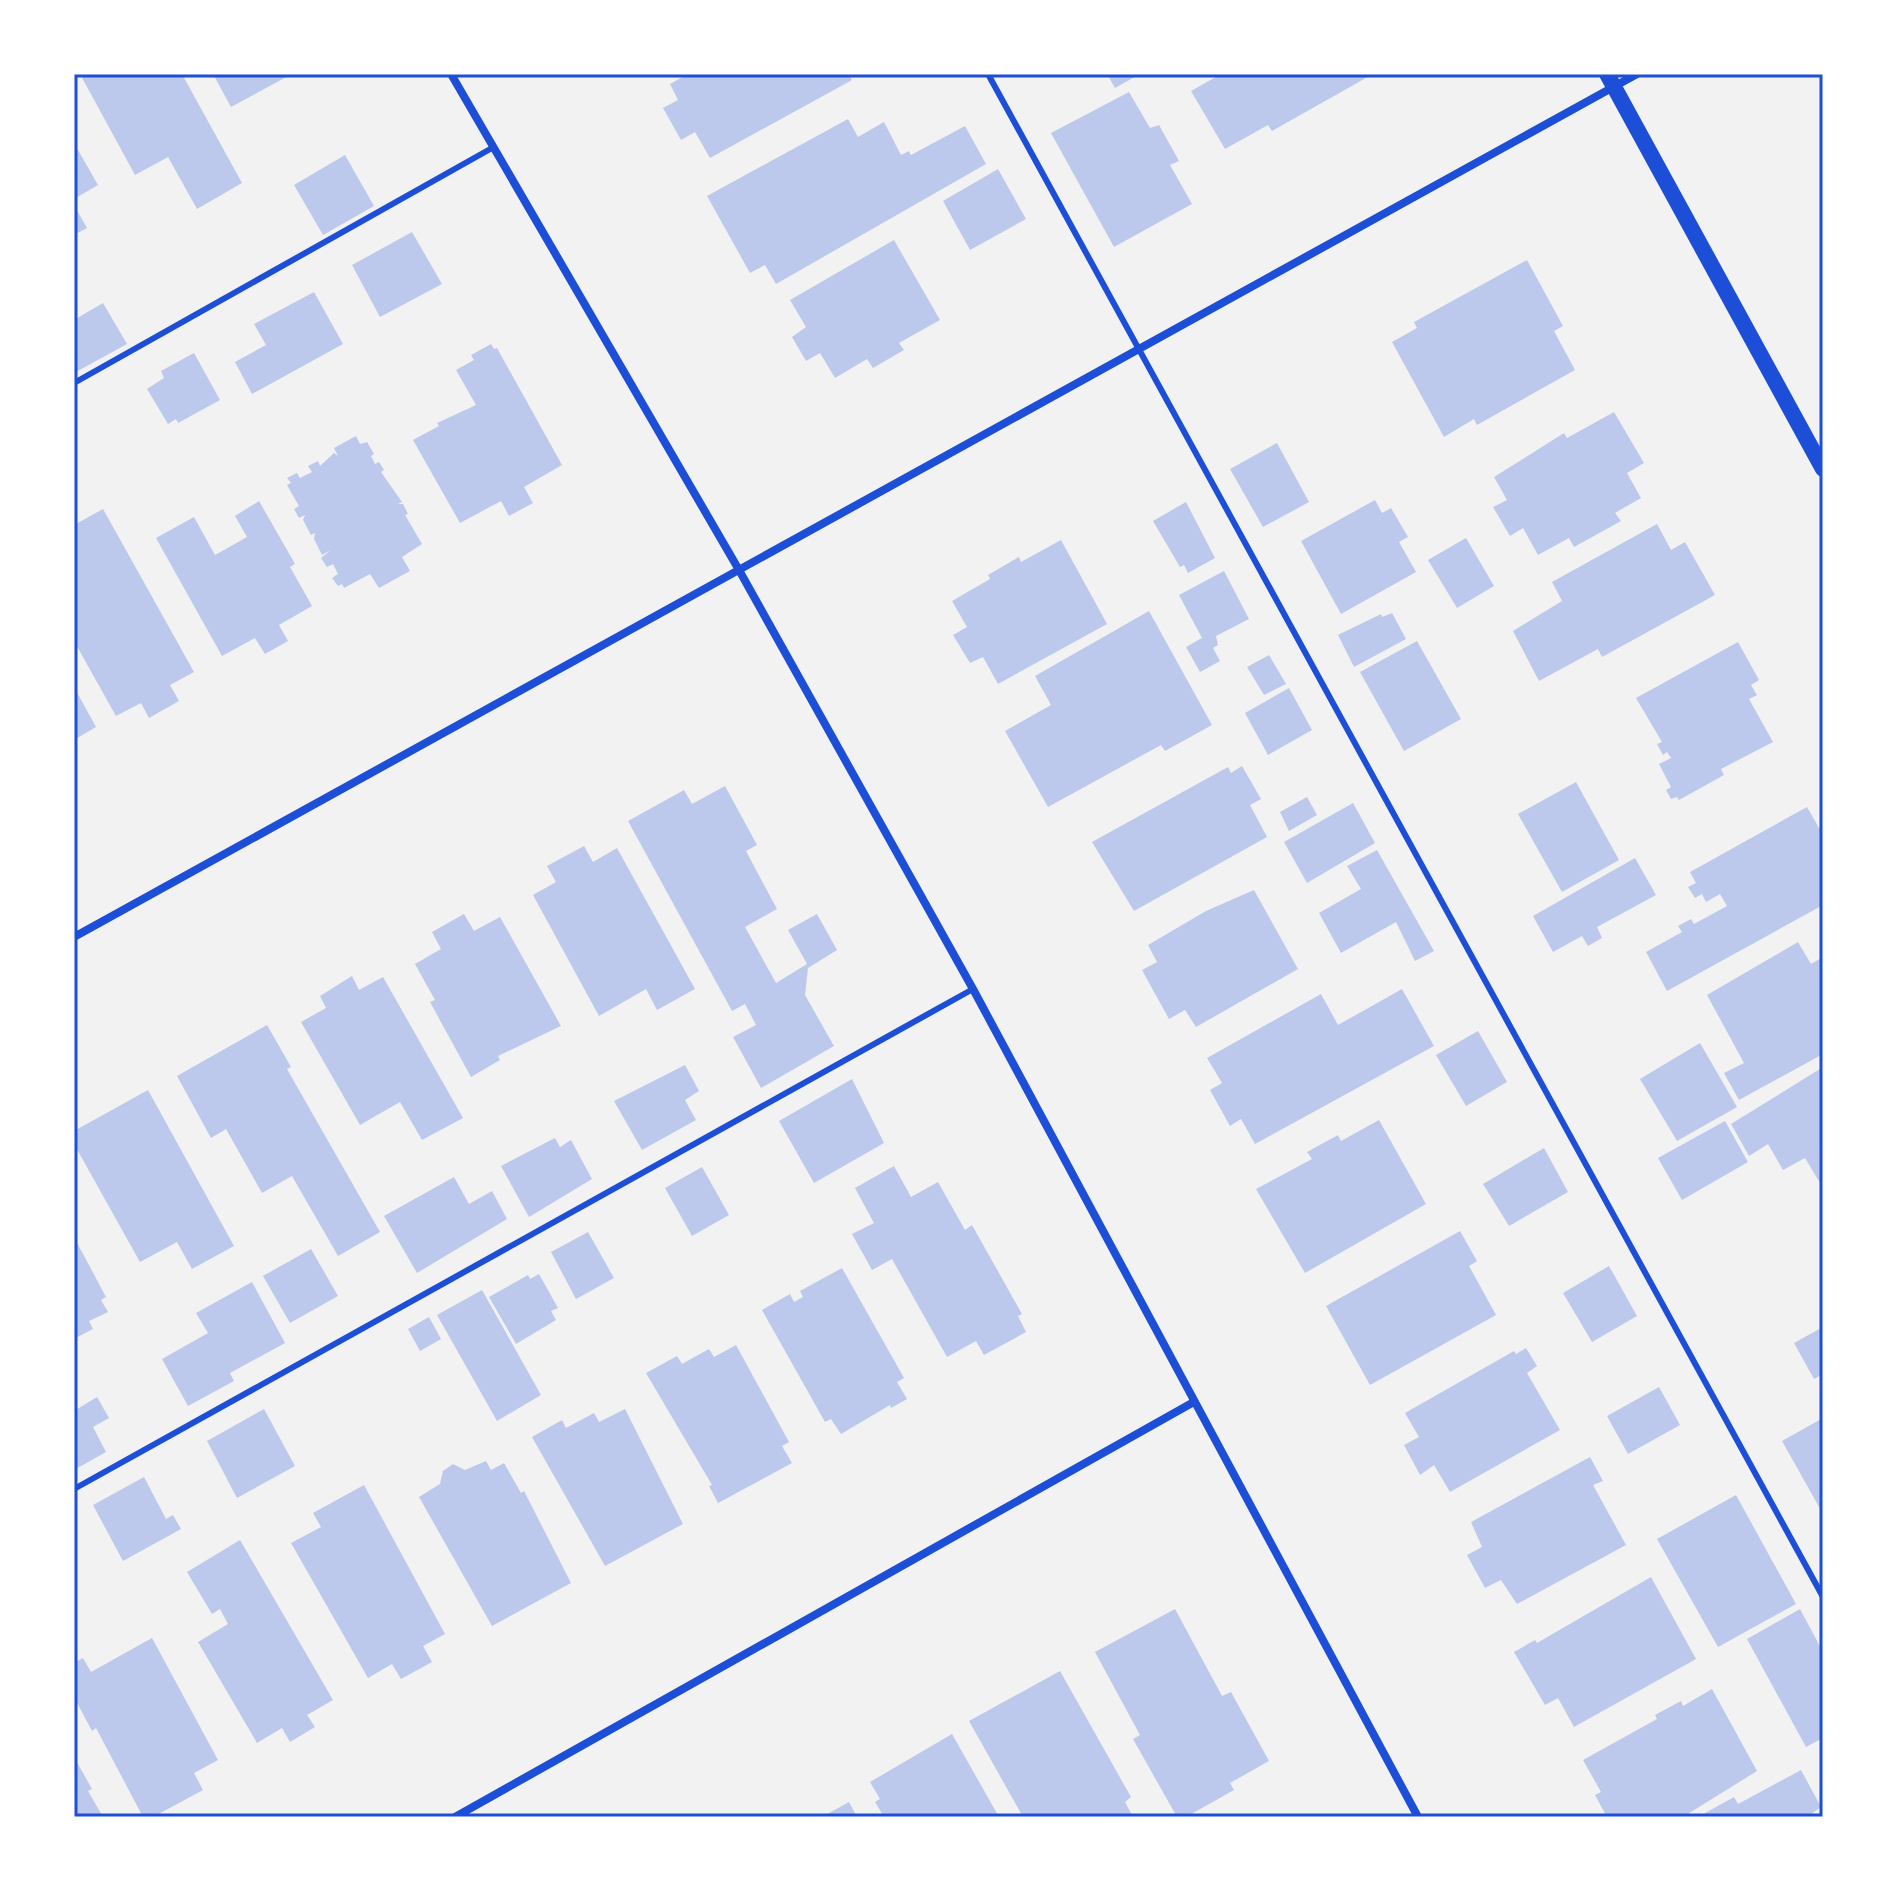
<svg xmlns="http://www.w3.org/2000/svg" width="1897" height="1891" font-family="'Varela Round',sans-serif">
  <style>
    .building { fill: #bdc9ec }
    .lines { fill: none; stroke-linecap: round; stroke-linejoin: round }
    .service { stroke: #1d4ed8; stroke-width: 6 }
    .minor { stroke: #1d4ed8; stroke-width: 8 }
    .secondary { stroke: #1d4ed8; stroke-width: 16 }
    .neatline { fill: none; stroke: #1d4ed8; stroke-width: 3 }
  </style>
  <rect width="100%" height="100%" fill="#f2f2f2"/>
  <g class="building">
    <path d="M80,74H182L242,183L197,209L168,157L135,175Z"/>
    <path d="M213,74H292L231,107Z"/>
    <path d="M688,74H848L852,80L710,158L695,132L681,140L663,108L678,100L670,84Z"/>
    <path d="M1107,74H1140L1115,88Z"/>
    <path d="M1221,74H1373L1272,131L1268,125L1225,149L1191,91Z"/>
    <path d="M1129,92L1150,128L1159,125L1179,161L1170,165L1192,204L1114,247L1051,133Z"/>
    <path d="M848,119L858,137L884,122L901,155L909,151L911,155L965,126L986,164L776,284L765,265L750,273L707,196Z"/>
    <path d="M74,143L98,185L74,199Z"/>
    <path d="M345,155L374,206L323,235L294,185Z"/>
    <path d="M998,169L1026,219L970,250L943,201Z"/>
    <path d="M74,205L87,228L74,235Z"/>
    <path d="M412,232L442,284L380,317L352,265Z"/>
    <path d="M894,240L940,320L899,343L904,350L873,368L867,359L835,378L820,353L806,361L792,337L806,327L790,300Z"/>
    <path d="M1527,260L1563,326L1554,331L1575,370L1477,425L1474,419L1444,437L1392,342L1417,328L1414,322Z"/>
    <path d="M314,292L343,344L252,394L235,362L266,345L254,324Z"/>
    <path d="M103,303L127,344L74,373V320Z"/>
    <path d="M491,344L494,349L497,348L562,465L524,487L533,503L509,516L501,501L460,523L413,440L439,426L437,423L476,405L456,370L474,360L471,355Z"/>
    <path d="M194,353L220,400L178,423L176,419L168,424L147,389L164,378L161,371Z"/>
    <path d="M1614,412L1644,463L1627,473L1641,498L1615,513L1621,521L1574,547L1569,538L1538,555L1523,528L1510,536L1493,507L1507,500L1494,477L1564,433L1567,438Z"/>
    <path d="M356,436L360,444L367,442L374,454L371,456L375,464L379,462L384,470L381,472L402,502L398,504H403L408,514L405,515L422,544L402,557L410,571L379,588L370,574L344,588L342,584L338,586L332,578L338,574L333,564L327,567L321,558L331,550L322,555L314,539L315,533L311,535L303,520L305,515L299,518L294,509L299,506L287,485L291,483L287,478L297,473L300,478L312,472L308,466L318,461L320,466L334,453L338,456L334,448Z"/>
    <path d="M1277,443L1309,502L1263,527L1230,469Z"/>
    <path d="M1375,500L1382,513L1391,508L1408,537L1399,542L1416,572L1341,614L1301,541Z"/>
    <path d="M259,501L295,564L290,567L312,606L279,625L288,641L265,654L255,638L222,656L156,538L194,517L215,555L247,537L235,516Z"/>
    <path d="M1186,502L1215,558L1188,573L1184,565L1180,567L1153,521Z"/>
    <path d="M103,509L194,672L170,685L179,701L149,718L141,703L116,716L74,641V525Z"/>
    <path d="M1657,524L1671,550L1685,542L1715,595L1602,657L1598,649L1539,681L1513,631L1562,601L1552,582Z"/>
    <path d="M1466,538L1494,586L1457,608L1428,560Z"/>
    <path d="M1061,540L1107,624L998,684L983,657L970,663L953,635L967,627L952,601L990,579L988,575L1019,557L1021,562Z"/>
    <path d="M1224,571L1249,619L1216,636L1218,645L1213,648L1220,661L1200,672L1186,647L1202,638L1179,595Z"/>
    <path d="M1149,611L1212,725L1165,751L1161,745L1048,807L1005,731L1051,705L1035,676Z"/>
    <path d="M1392,613L1406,639L1354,667L1338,635L1381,614L1382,617Z"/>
    <path d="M1417,641L1461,719L1404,751L1360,672Z"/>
    <path d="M1738,642L1759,680L1751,685L1757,695L1749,699L1773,742L1721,769L1724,775L1679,800L1677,797L1671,799L1666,790L1671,787L1659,764L1671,758L1667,752L1663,755L1657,744L1662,742L1636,698Z"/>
    <path d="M1269,655L1286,684L1264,695L1247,667Z"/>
    <path d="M74,687L96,727L74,740Z"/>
    <path d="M1289,688L1312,730L1268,755L1245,713Z"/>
    <path d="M1242,766L1261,799L1250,805L1267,837L1134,911L1092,842L1228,767L1231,773Z"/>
    <path d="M1576,782L1619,860L1562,892L1518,814Z"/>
    <path d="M725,786L757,845L746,851L777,909L745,927L776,983L807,964L788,930L817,914L837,950L808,968L805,995L834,1046L761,1088L733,1037L756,1025L745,1004L732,1011L628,821L684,790L692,804Z"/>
    <path d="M1307,797L1317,815L1289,831L1280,812Z"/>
    <path d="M1353,803L1375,843L1307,883L1284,842Z"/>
    <path d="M1807,807L1819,828L1823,826V905L1667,991L1646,952L1682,932L1678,926L1691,919L1694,924L1727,906L1720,894L1706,902L1702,894L1695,898L1688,887L1696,883L1690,872Z"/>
    <path d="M584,846L593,862L617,848L695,989L657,1010L646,989L599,1016L533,895L556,882L547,866Z"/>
    <path d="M1377,850L1434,951L1415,961L1396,922L1341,953L1319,913L1361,889L1347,866Z"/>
    <path d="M1635,858L1656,895L1597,927L1602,938L1588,946L1582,936L1553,952L1533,916Z"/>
    <path d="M1254,890L1298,969L1196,1027L1185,1010L1169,1019L1142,970L1157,962L1148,945L1206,911Z"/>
    <path d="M464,914L474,931L500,917L561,1026L498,1056L500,1060L471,1077L430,1002L435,1000L415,964L441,949L432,932Z"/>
    <path d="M1798,942L1811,964L1823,957V1054L1739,1100L1724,1073L1744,1063L1707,995Z"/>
    <path d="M352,976L359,990L383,977L463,1118L422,1140L400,1102L360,1125L301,1022L326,1008L320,996Z"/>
    <path d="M1402,989L1434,1046L1255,1144L1241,1119L1230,1126L1210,1090L1222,1083L1207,1058L1321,994L1338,1025Z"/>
    <path d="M267,1025L291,1067L287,1069L380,1232L338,1256L292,1176L262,1193L226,1129L211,1138L177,1076Z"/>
    <path d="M1478,1031L1507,1082L1466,1106L1436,1055Z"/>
    <path d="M1700,1043L1737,1107L1677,1141L1640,1079Z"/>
    <path d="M685,1065L699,1091L685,1100L696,1120L642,1150L614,1101Z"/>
    <path d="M1823,1067V1181L1820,1183L1805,1158L1783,1170L1768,1144L1749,1156L1731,1124Z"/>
    <path d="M852,1079L884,1143L814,1183L779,1121Z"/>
    <path d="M148,1090L234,1246L192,1269L177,1242L140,1262L74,1144V1131Z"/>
    <path d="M1379,1120L1426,1204L1305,1273L1256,1189L1312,1159L1307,1152L1338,1135L1341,1141Z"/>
    <path d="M1725,1121L1748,1162L1682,1200L1658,1158Z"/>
    <path d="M555,1138L560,1147L571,1140L592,1179L529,1217L501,1166Z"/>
    <path d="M1544,1148L1568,1192L1509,1226L1483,1184Z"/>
    <path d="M894,1166L911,1197L938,1182L965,1230L972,1225L1022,1314L1018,1316L1026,1332L984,1355L976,1341L947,1357L892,1259L872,1270L852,1234L874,1223L855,1188Z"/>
    <path d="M702,1167L729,1215L692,1236L665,1188Z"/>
    <path d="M454,1177L469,1204L492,1191L507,1219L417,1273L384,1216Z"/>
    <path d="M1460,1231L1477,1261L1469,1266L1496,1315L1370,1385L1326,1306Z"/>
    <path d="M588,1232L614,1278L576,1299L551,1252Z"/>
    <path d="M74,1237L106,1297L101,1300L108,1312L89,1321L93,1329L74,1339Z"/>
    <path d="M311,1249L338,1296L290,1323L263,1276Z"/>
    <path d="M1609,1266L1637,1316L1592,1342L1563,1293Z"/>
    <path d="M842,1268L904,1378L897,1382L907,1399L891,1408L890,1405L841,1434L831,1419L825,1422L762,1310L790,1294L794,1302L803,1297L800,1291Z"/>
    <path d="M539,1274L558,1308L551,1311L556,1320L516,1344L489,1297L528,1275L530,1279Z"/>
    <path d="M252,1282L285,1343L230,1373L234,1381L188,1406L162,1359L208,1333L196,1313Z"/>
    <path d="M482,1290L541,1395L497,1421L437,1315Z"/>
    <path d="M429,1317L441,1339L420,1351L408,1329Z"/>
    <path d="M1823,1327V1374L1814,1379L1794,1343Z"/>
    <path d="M736,1345L789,1442L782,1446L792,1463L718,1503L709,1486L712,1485L646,1373L677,1356L682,1364L709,1349L714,1357Z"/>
    <path d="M1526,1348L1537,1366L1527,1373L1560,1430L1450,1492L1434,1465L1420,1475L1404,1445L1419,1437L1405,1413L1514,1351L1516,1354Z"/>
    <path d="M1659,1387L1680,1425L1628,1454L1607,1416Z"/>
    <path d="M97,1397L109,1418L93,1427L106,1452L74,1470V1411Z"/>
    <path d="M264,1409L295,1466L237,1498L207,1441Z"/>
    <path d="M625,1409L683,1524L605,1566L532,1437L562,1420L566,1428L594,1413L599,1422Z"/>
    <path d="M1823,1418V1514L1782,1441Z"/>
    <path d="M1590,1457L1603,1481L1593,1485L1626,1545L1517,1604L1501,1580L1485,1588L1467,1555L1482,1547L1471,1522Z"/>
    <path d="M486,1461L491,1470L504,1463L521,1493L524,1491L571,1583L492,1626L419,1497L440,1484L443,1471L453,1464L465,1470Z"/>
    <path d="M144,1477L166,1519L173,1515L181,1529L123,1561L93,1505Z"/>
    <path d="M364,1485L445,1634L423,1646L432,1662L401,1679L392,1664L368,1678L291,1543L321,1527L313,1513Z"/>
    <path d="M1736,1495L1796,1604L1718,1647L1657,1539Z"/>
    <path d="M240,1540L333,1700L307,1715L315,1727L290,1742L282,1728L257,1743L198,1642L228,1624L220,1609L212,1614L187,1572Z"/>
    <path d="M1651,1577L1696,1659L1574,1727L1558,1698L1545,1705L1514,1652L1535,1640L1537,1643Z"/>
    <path d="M1175,1609L1222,1696L1231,1692L1269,1761L1230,1783L1234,1790L1186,1817H1177L1133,1739L1140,1735L1095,1652Z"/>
    <path d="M1800,1609L1823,1652V1738L1806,1747L1747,1639Z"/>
    <path d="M152,1638L218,1760L194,1773L203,1790L153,1817H143L96,1728L92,1731L74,1697V1663L83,1658L91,1672Z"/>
    <path d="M1060,1671L1131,1797L1125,1802L1133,1817H1023L969,1721Z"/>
    <path d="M1712,1689L1757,1771L1683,1817H1607L1595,1795L1601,1792L1583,1760L1657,1719L1655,1715L1681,1701L1683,1706Z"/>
    <path d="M952,1734L999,1817H884L875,1802L880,1799L870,1782Z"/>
    <path d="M74,1757L92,1789L88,1791L103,1817H74Z"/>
    <path d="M1801,1770L1821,1807L1807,1817H1698L1734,1797L1738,1804Z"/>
    <path d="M849,1802L857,1817H822Z"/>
  </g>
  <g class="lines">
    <g class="service">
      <path d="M988,74L1823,1597"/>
      <path d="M74,383L492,148"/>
      <path d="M74,1489L973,989"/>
    </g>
    <g class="minor">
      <path d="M451,74L739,570L973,989L1418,1817"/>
      <path d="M74,937L1637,74"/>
      <path d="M455,1817L1192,1403"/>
    </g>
    <path class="secondary" d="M1607,74L1823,469"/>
  </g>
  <rect width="1897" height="1891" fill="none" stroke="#ffffff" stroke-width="152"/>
  <rect x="76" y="76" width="1745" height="1739" class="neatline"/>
</svg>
